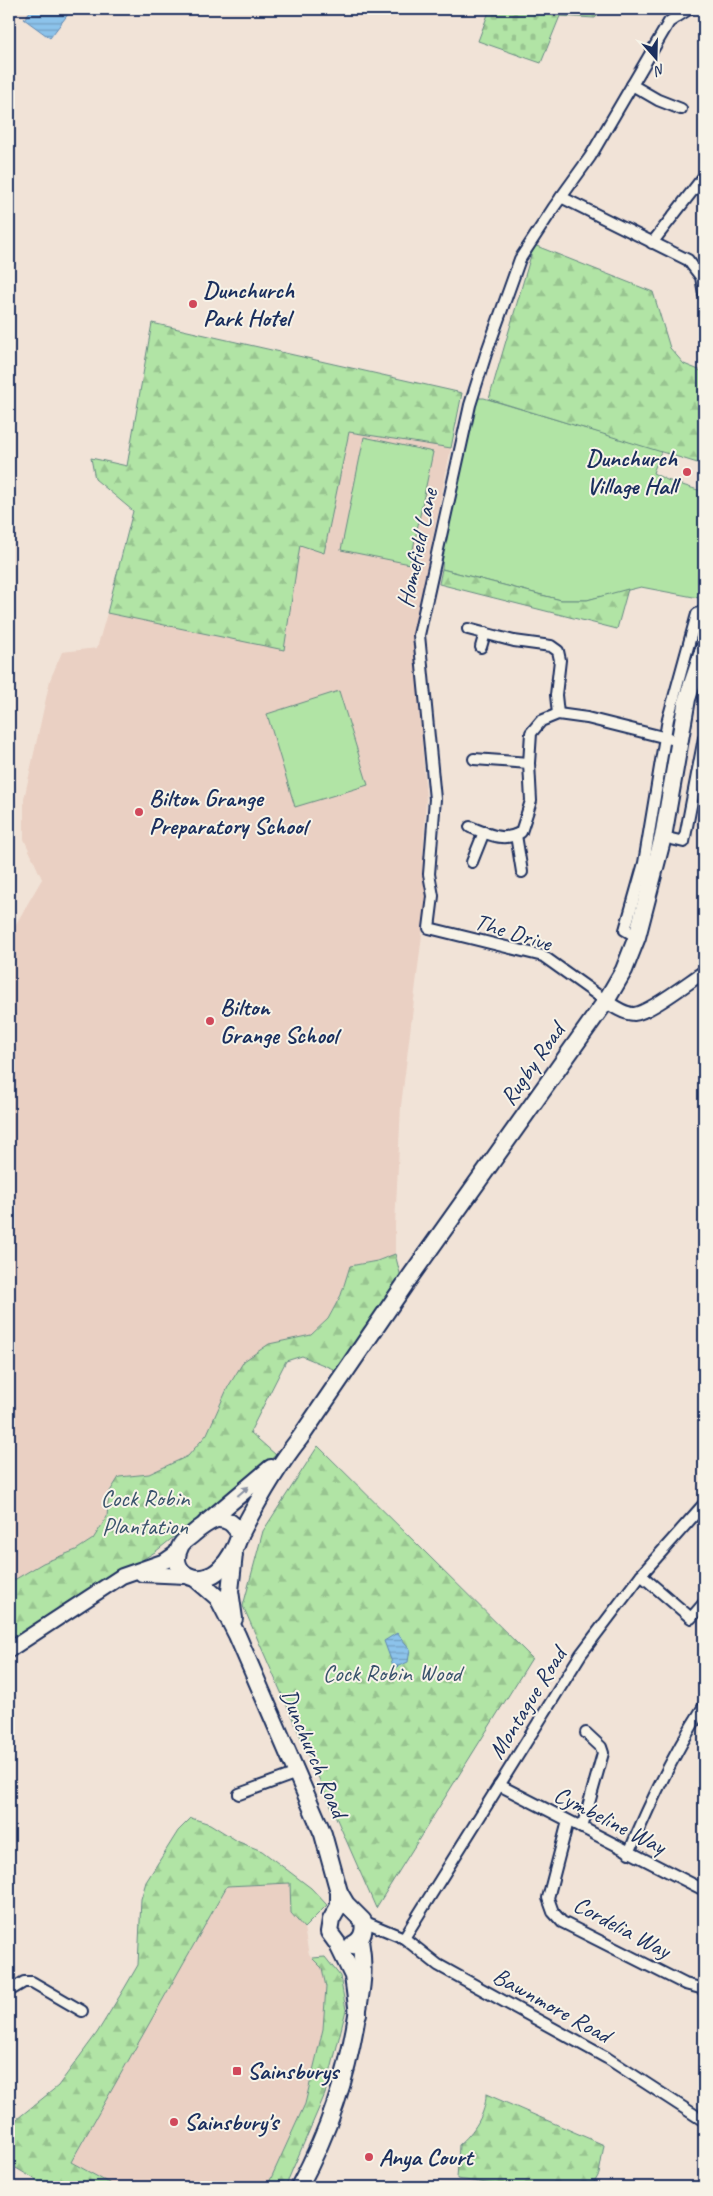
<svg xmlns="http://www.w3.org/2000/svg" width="713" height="2196" font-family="Caveat,sans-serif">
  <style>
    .built { fill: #ead0c3 }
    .green { fill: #b1e4a5; stroke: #668a82 }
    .forest { fill: url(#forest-firs); stroke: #668a82 }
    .cemetery { fill: url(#cemetery-stones); stroke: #668a82 }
    .water { fill: url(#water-rules); stroke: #5f88b3 }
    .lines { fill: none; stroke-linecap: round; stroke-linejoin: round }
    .minor-casing { stroke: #1b2f5e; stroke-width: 14 }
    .tertiary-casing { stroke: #1b2f5e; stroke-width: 16 }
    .secondary-casing { stroke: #1b2f5e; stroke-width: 18 }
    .primary-casing { stroke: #1b2f5e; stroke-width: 20 }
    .trunk-casing { stroke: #1b2f5e; stroke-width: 20 }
    .minor { stroke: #f7f3e8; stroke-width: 10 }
    .tertiary { stroke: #f7f3e8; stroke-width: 12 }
    .secondary { stroke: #f7f3e8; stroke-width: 14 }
    .primary { stroke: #f7f3e8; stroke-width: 16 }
    .trunk { stroke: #f7f3e8; stroke-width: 16 }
    .oneway { fill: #8991a3 }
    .poi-dot { fill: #d1495b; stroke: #f7f3e8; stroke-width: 2 }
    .labels { text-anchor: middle; stroke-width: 4; stroke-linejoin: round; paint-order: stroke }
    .poi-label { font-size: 24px; font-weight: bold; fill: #1b2f5e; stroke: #f7f3e8; text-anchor: start }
    .street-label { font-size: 24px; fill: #1b2f5e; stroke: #f7f3e8 }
    .park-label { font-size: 24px; fill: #39536c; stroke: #f7f3e8 }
  </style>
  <defs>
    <pattern id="forest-firs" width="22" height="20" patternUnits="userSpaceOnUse" patternTransform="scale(1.25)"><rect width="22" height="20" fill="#b1e4a5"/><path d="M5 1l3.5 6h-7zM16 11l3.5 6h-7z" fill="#98c490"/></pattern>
    <pattern id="cemetery-stones" width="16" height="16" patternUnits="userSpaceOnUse" patternTransform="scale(1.25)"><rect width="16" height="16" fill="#b1e4a5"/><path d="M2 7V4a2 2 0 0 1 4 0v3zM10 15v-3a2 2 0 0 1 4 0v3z" fill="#98c490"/></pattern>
    <pattern id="water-rules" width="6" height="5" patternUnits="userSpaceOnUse" patternTransform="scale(1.25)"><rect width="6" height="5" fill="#8cc3eb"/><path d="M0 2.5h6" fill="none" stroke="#729fc2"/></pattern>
  </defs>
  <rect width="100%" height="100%" fill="#f1e3d7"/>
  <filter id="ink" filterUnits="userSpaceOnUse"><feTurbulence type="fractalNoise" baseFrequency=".02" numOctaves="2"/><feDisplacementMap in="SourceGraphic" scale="10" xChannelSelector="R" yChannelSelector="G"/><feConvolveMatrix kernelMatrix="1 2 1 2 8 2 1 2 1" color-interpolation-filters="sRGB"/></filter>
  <g filter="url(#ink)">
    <g class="built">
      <path d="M152,323L462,393L414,633L426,798L422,875L427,894L401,1106L395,1225V1254L377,1261L350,1266L341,1295L328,1319L311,1335L287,1340L228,1387L207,1434L188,1456L149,1474L119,1477L109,1493L107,1517L93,1539L76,1550L43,1563L9,1583V936L42,879L24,839V799L50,680L62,652L97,648L107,613L133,511L95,479L91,458L127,466Z"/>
      <path d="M290,1883L291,1913L304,1928L309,1955L322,1968L326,1987L323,2029L305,2104L267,2187H116L71,2162L227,1886Z"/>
    </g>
    <g class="green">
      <path d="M476,398H484L661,451L653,473L667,480L704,492V599L641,587L587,600H561L442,569L443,551Z"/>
      <path d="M364,437L433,452L410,564L341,550Z"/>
      <path d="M339,691L368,785L295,807L267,714Z"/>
    </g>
    <g class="forest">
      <path d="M534,245L653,292L670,348L684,364L704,372V465L489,399Z"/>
      <path d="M152,323L462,393L451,448L349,432L324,553L300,545L284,650L107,613L133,511L95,479L91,458L127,466Z"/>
      <path d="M442,569L561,600H587L628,589L617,629L439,584Z"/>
      <path d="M395,1254L402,1281L338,1371L302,1356L286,1361L250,1432L276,1455L155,1552L9,1642V1583L43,1563L76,1550L93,1539L107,1517L109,1493L119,1477L149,1474L188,1456L207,1434L228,1387L244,1361L269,1344L311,1335L328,1319L341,1295L350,1266L377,1261Z"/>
      <path d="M318,1446L532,1658L376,1908L243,1606L263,1531Z"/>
      <path d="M191,1818L210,1824L239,1842L262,1851L311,1888L327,1905L304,1928L291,1913L290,1883L227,1886L71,2162L116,2187H42L33,2178L9,2164V2119H17L58,2086L97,2033L124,1989L138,1965L141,1899L146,1882L178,1831Z"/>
      <path d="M325,1957L340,1976L346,2010L325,2094L285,2187H267L305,2104L323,2029L326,1987L322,1968L312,1958Z"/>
      <path d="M486,2094L604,2145L599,2174L593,2185L587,2187H517L457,2179L459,2145C474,2132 486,2114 486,2094Z"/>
    </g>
    <path class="cemetery" d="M490,9H605L595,18L560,16L541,63L478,41Z"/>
    <g class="water">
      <path d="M32,9H72L50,38L24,19Z"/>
      <path d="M397,1633L410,1649L408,1662L394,1668L384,1641Z"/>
    </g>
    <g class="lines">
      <g class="minor-casing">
        <g id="minor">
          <path d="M632,85L658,100L681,109"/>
          <path d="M561,197L688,260L701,277L704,294"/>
          <path d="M652,243L704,176"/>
          <path d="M468,629L514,641L551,646L558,651L560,660L556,695L558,714"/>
          <path d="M481,647L485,633"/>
          <path d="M474,759L529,763"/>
          <path d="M470,827C488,834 504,843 521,832L531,801L529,763L531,733L541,721L558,714L587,718L671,739"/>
          <path d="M516,835L522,872"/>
          <path d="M663,837L684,842L704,738"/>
          <path d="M472,862L484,832"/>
          <path d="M637,937L625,930L644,863L668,719L697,614L704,610"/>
          <path d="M606,1001L543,956L429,928L433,896L429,874L435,799L419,635L470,405L486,354L520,259L554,207L590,157L669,22L689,9"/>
          <path d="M641,1575L691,1618L704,1603"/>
          <path d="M499,1785L704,1890"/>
          <path d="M239,1794L297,1773"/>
          <path d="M568,1821L548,1898L553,1912L562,1922L685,1984L704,1989"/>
          <path d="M582,1828L603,1753L601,1747L586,1733"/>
          <path d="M629,1853C650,1802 674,1753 704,1706"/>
          <path d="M363,1921L404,1938L438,1965L607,2058L704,2121"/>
          <path d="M404,1938L581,1654L641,1575L704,1504"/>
          <path d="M9,1991L24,1982H32L82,2011"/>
        </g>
      </g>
      <g class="tertiary-casing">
        <path id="tertiary" d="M606,1001C613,1006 624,1014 634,1014C649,1013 690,981 704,972"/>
      </g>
      <g class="secondary-casing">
        <g id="secondary">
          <path d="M142,1574L186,1576"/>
          <path d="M9,1650L122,1576L165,1561L178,1552"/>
        </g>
      </g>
      <g class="primary-casing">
        <g id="primary">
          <path d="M206,1523L271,1468"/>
          <path d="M240,1535C258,1500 276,1468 300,1438L410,1277L606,1001L624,970L637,937L663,837L687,699L704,649"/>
        </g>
      </g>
      <g class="trunk-casing">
        <g id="trunk">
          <path d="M216,1519C228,1518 234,1524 240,1535C236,1547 230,1559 221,1568C200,1590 167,1573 180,1547C182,1541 189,1538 193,1534C201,1527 206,1523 216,1519Z"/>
          <path d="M234,1554L230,1591L234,1619"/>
          <path d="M196,1579L218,1598L237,1635L323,1834L339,1892V1906L331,1920L329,1932L337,1943L353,1976L358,2014"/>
          <path d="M339,1892L346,1904L363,1921C365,1932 362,1940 352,1945"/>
          <path d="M299,2187C329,2131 347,2078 357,2015C362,1987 365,1969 360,1940"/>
        </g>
      </g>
      <use href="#minor" class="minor"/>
      <use href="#tertiary" class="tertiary"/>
      <use href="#secondary" class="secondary"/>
      <use href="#primary" class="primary"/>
      <use href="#trunk" class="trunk"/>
    </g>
    <defs><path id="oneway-solid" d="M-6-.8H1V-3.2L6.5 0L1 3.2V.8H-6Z" transform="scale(1.25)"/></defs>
    <use class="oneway" href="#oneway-solid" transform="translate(243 1491) rotate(-41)"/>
  </g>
  <g class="poi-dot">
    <circle cx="193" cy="304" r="5"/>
    <circle cx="687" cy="472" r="5"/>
    <circle cx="139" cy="812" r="5"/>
    <circle cx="210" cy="1021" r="5"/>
    <rect x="232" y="2066" width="10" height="10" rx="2.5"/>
    <circle cx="174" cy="2122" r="5"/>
    <circle cx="369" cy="2157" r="5"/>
  </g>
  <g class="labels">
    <g class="poi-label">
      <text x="203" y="298">Dunchurch<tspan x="203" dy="28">Park Hotel</tspan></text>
      <text x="677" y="466" text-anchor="end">Dunchurch<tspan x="677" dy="28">Village Hall</tspan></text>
      <text x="149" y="806">Bilton Grange<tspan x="149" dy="28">Preparatory School</tspan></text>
      <text x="220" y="1015">Bilton<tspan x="220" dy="28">Grange School</tspan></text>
      <text x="247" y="2079">Sainsburys</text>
      <text x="184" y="2130">Sainsbury's</text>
      <text x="379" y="2165">Anya Court</text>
    </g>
    <g class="street-label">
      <text transform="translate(417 548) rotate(-78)" y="8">Homefield Lane</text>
      <text transform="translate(513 932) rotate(17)" y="8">The Drive</text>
      <text transform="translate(532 1064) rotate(-55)" y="8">Rugby Road</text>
      <text transform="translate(527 1703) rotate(-58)" y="8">Montague Road</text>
      <text transform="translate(314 1753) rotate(67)" y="8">Dunchurch Road</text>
      <text transform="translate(610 1820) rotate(27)" y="8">Cymbeline Way</text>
      <text transform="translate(622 1927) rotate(28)" y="8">Cordelia Way</text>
      <text transform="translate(552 2005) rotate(29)" y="8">Bawnmore Road</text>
    </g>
    <g class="park-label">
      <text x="145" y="1506">Cock Robin<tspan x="145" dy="28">Plantation</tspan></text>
      <text x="392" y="1681">Cock Robin Wood</text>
    </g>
  </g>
  <rect width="713" height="2196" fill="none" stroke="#f7f3e8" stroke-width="30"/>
  <rect x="15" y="15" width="683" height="2166" fill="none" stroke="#1b2f5e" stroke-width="2" filter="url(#ink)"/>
  <g transform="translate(656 58) rotate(160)" stroke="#f7f3e8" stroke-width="4" paint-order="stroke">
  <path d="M0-4L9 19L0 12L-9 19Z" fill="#1b2f5e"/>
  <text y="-8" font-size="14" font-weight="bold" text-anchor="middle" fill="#1b2f5e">N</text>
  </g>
</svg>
